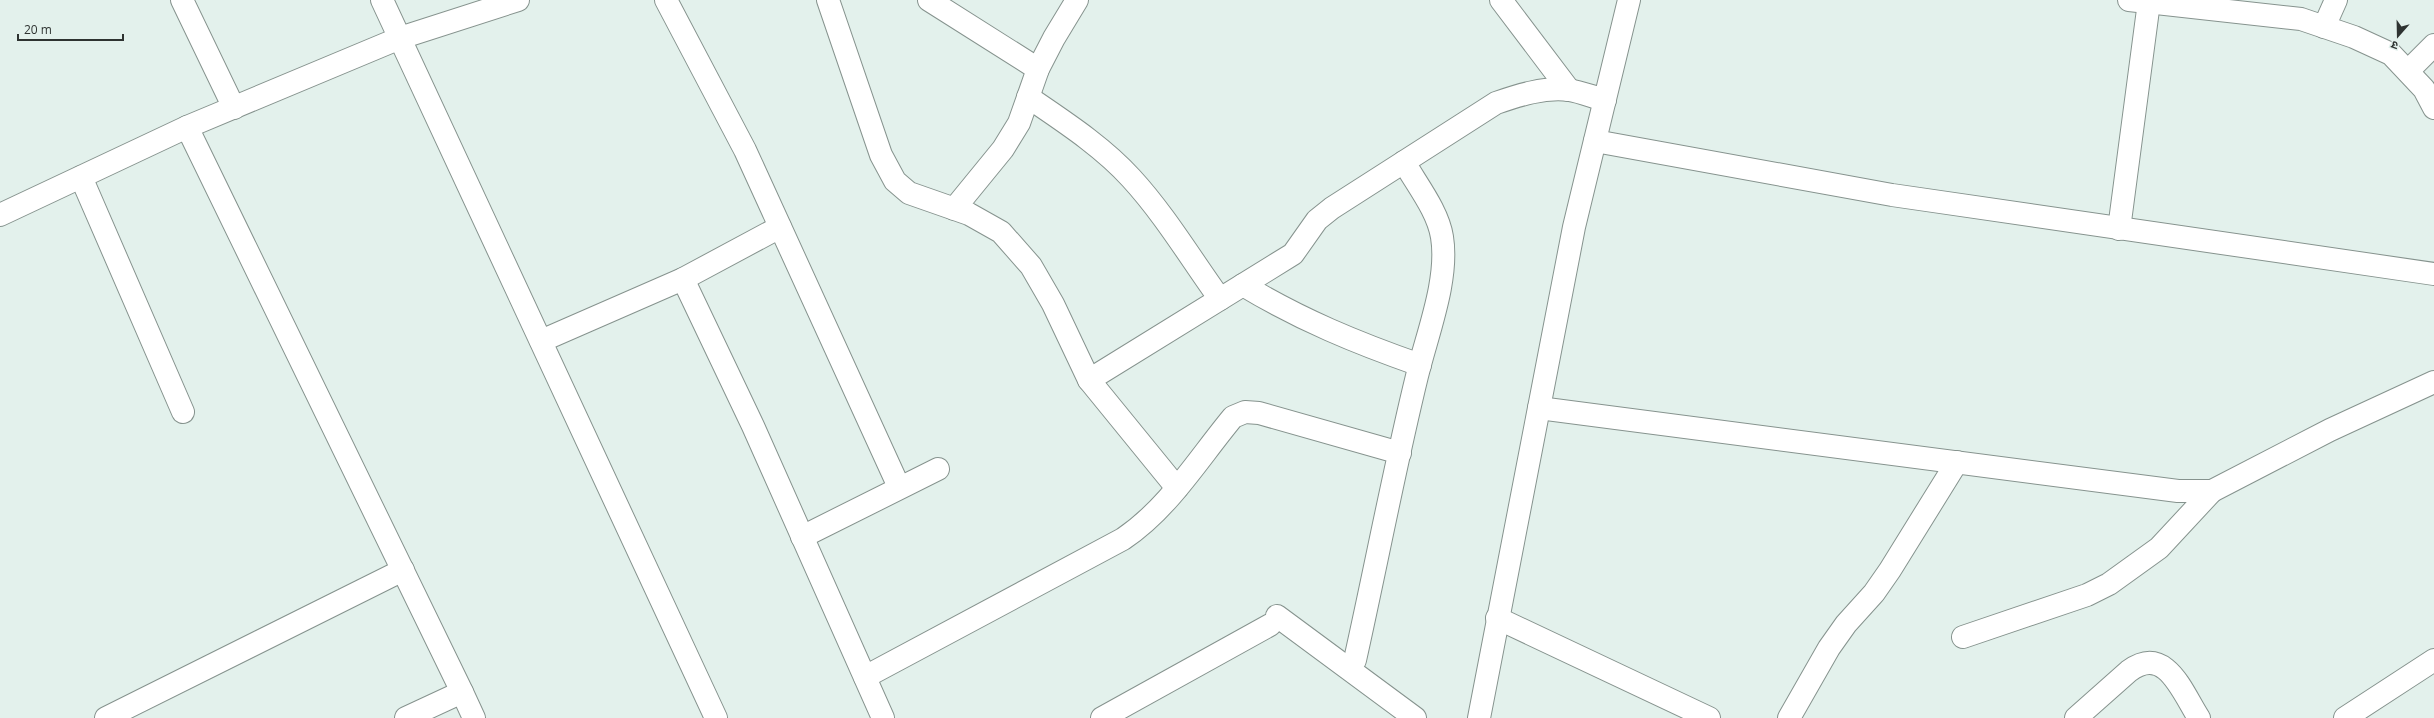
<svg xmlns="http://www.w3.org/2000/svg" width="2434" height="718" font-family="'Open Sans','Noto Sans Devanagari',sans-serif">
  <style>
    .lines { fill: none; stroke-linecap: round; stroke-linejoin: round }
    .minor-casing { stroke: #86938e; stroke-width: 24 }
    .minor { stroke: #fff; stroke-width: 22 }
  </style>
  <rect width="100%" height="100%" fill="#e3f1ec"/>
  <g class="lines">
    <g class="minor-casing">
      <g id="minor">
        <path d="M182,0L234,108"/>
        <path d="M382,0L716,718"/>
        <path d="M666,0L745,150L899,487"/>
        <path d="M828,0L881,155L895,181L909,193L969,214L1001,232L1031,266L1053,304L1089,380L1177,488"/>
        <path d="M929,0L1038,69"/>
        <path d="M1501,0L1569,90"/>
        <path d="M2129,0L2301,19L2354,37L2391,54L2424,89L2434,108"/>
        <path d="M2324,27L2336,0"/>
        <path d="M2408,71L2434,45"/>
        <path d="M1028,97C1063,121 1102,146 1131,178C1165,215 1191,259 1220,299"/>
        <path d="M187,127L462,692L406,718"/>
        <path d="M1595,141L1892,195L2434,274"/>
        <path d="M81,177L183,412"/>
        <path d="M954,209L1003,149L1019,123L1038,69L1054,38L1077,0"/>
        <path d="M0,215L187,127L400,38L518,0"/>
        <path d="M2119,229L2149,2"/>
        <path d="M683,279L753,426L883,718"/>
        <path d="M1243,285C1301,320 1357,343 1420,365"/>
        <path d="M541,341L683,279L780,227"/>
        <path d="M1089,380L1293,254L1317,220L1332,208L1496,103C1519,95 1544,87 1569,90C1581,92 1593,97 1605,100"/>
        <path d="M1539,408L2178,491H2212L2330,430L2434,382"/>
        <path d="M802,537L938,469"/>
        <path d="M1277,616L1415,718"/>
        <path d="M1497,618L1709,718"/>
        <path d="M1963,637L2087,595L2109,584L2159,548L2212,491"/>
        <path d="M1355,660C1376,566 1394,470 1417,376C1427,334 1449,280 1442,237C1438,211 1417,185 1404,162"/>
        <path d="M865,677L1123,539C1169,508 1198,459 1233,417L1245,412L1259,413L1400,453"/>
        <path d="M462,692L474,718"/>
        <path d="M106,718L403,570"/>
        <path d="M1102,718L1270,625"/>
        <path d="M1479,718L1574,227L1629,0"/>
        <path d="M1789,718L1829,648L1846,624L1874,593L1890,570L1957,462"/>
        <path d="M2076,718L2129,671C2166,644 2182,692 2199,718"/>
        <path d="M2345,718L2434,660"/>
      </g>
    </g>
    <use href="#minor" class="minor"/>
  </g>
  <g transform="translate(2398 36) rotate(200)" stroke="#e3f1ec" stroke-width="3" paint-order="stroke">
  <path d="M0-3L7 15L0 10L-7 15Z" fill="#2e3331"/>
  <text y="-6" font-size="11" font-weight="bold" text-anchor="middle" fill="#2e3331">उ</text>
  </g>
  <path d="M18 34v6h105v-6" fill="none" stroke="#2e3331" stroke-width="2"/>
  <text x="24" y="34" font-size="12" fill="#2e3331" stroke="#e3f1ec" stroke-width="3" paint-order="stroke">20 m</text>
</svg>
